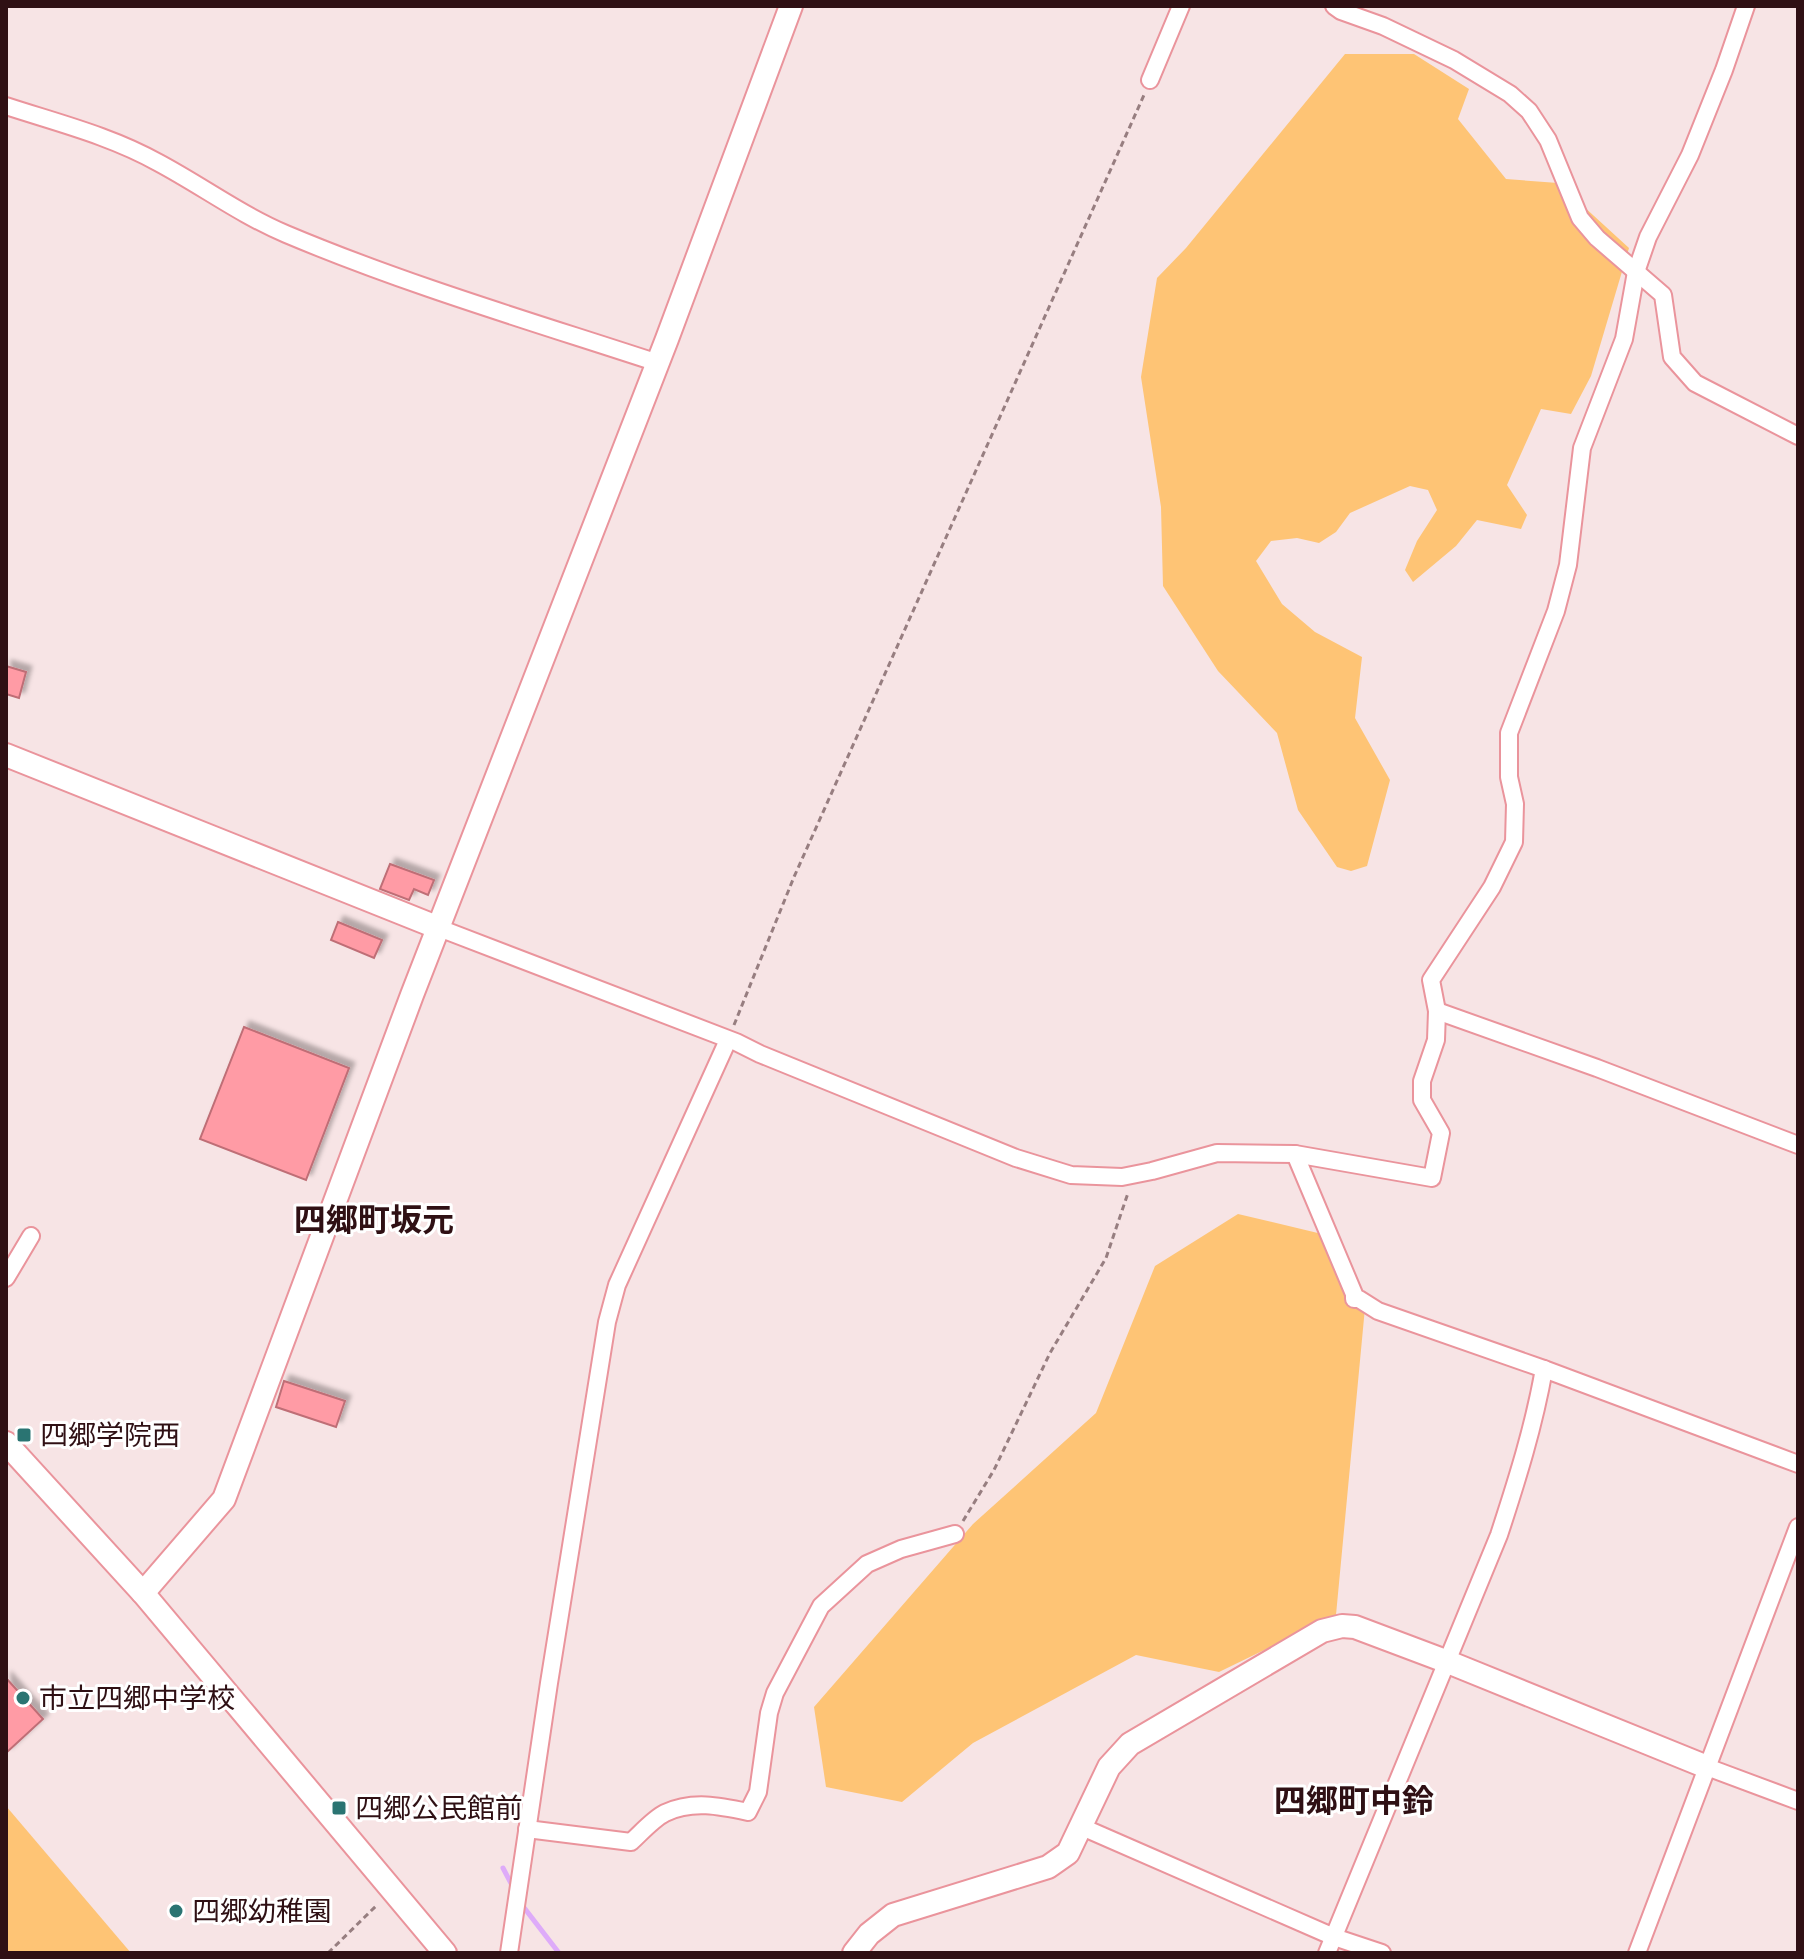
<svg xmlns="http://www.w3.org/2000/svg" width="1804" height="1959" font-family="'Nunito Sans','Noto Sans JP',sans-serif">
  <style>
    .green { fill: #fec475 }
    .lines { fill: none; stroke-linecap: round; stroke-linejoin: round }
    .stream { stroke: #deabf9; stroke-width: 5 }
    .building { fill: #ff9ba5; stroke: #bf6e76; stroke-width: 2; filter: url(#shadow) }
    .street-casing { stroke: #ea949c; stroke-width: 20 }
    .secondary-casing { stroke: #ea949c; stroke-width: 26 }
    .path { stroke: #977e80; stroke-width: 3; stroke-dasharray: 6 4; stroke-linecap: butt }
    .street { stroke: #fff; stroke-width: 16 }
    .secondary { stroke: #fff; stroke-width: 22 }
    .poi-dot { fill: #2a7472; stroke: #fff; stroke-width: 3 }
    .labels { text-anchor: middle; stroke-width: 6; stroke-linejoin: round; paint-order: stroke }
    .poi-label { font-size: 28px; fill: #2f1014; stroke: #fff; text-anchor: start }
    .quarter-label { font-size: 32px; font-weight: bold; fill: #2f1014; stroke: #fff }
  </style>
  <defs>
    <filter id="shadow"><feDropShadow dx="5.5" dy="-5.5" stdDeviation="2" flood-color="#0004"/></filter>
  </defs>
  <rect width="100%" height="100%" fill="#f7e4e5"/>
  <g class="green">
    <path d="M1345,54H1414L1469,89L1458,119L1506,179L1558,183L1629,248L1591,376L1571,414L1541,409L1507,485L1527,515L1521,529L1477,520L1456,546L1413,582L1405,570L1417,541L1437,510L1428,490L1410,486L1350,513L1336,532L1319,543L1297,538L1271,541L1256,561L1282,604L1315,632L1362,657L1355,718L1390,780L1367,866L1351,871L1337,867L1298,810L1277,733L1218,671L1163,586L1161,507L1141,377L1157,278L1186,248Z"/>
    <path d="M1238,1214L1322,1234L1366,1297L1336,1615L1219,1672L1136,1655L973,1743L902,1802L826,1787L814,1707L973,1524L1096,1413L1155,1266Z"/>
    <path d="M6,1806L131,1953H6Z"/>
  </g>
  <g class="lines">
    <g class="stream">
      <path d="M503,1868L514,1889"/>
      <path d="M522,1905L559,1953"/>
    </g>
  </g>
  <g class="building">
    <path d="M6,666L26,672L19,698L6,694Z"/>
    <path d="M390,864L434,880L428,895L414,889L409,900L380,889Z"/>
    <path d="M338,922L382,940L374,958L331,940Z"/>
    <path d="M244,1027L349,1068L306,1180L200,1139Z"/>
    <path d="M284,1381L345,1401L336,1427L276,1407Z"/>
    <path d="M6,1678L43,1719L6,1753Z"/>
  </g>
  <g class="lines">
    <g class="street-casing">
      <g id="street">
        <path d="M1334,6L1341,11L1383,26L1454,60L1510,94L1529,111L1548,140L1580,218L1597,238L1663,295L1672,357L1695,383L1798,436"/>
        <path d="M1150,80L1181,6"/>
        <path d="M6,106C58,123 111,136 159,163C202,186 241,215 286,234C407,285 533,322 658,363"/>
        <path d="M439,928L736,1042L760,1054L1016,1158L1071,1175L1122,1177L1152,1171L1217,1153L1295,1154L1432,1178L1441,1133L1422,1100V1081L1436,1040L1437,1011L1431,980L1492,887L1514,842L1515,804L1509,777V733L1556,611L1568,565L1582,448L1624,339L1636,272L1648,237L1690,155L1724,70L1746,6"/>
        <path d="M1437,1011L1597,1068L1798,1145"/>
        <path d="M1295,1154L1354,1294V1299H1359L1378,1311L1544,1369L1798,1464"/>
        <path d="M6,1278L31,1236"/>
        <path d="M1707,1767L1798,1801"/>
        <path d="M1082,1827L1334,1937L1382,1953"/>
        <path d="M527,1829L631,1842C641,1833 653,1819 665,1813C692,1800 720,1806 748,1812L758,1792L769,1713L775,1693L821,1606L867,1564L901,1549L955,1534"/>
        <path d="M509,1953L549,1683L607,1322L617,1285L728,1040"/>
        <path d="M1327,1953L1499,1535C1517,1480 1534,1426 1544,1369"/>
        <path d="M1637,1953L1798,1527"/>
      </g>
    </g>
    <g class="secondary-casing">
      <g id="secondary">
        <path d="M6,755L439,928"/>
        <path d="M6,1443L143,1593L445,1953"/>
        <path d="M143,1593L224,1499L412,995L667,339L791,6"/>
        <path d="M854,1953L869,1934L893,1915L1048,1867L1068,1853L1109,1767L1130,1744L1322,1631L1342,1626L1355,1627L1448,1662L1707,1767"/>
      </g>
    </g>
    <g class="path">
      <path d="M734,1025L794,877L1144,95"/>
      <path d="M963,1521L994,1470L1050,1353L1106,1258L1128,1193"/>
      <path d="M328,1953L377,1905"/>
    </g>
    <use href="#street" class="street"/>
    <use href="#secondary" class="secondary"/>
  </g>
  <g class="poi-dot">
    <rect x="16" y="1427" width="16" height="16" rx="4"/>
    <circle cx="23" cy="1698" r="8"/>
    <rect x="331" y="1800" width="16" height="16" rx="4"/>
    <circle cx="176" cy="1911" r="8"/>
  </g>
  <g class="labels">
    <g class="poi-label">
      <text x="40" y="1445">四郷学院西</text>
      <text x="39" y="1708">市立四郷中学校</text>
      <text x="355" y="1818">四郷公民館前</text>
      <text x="192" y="1921">四郷幼稚園</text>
    </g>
    <g class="quarter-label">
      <text x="374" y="1231">四郷町坂元</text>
      <text x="1354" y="1812">四郷町中鈴</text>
    </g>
  </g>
  <rect width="1804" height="1959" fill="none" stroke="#2f1014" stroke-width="16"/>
</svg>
